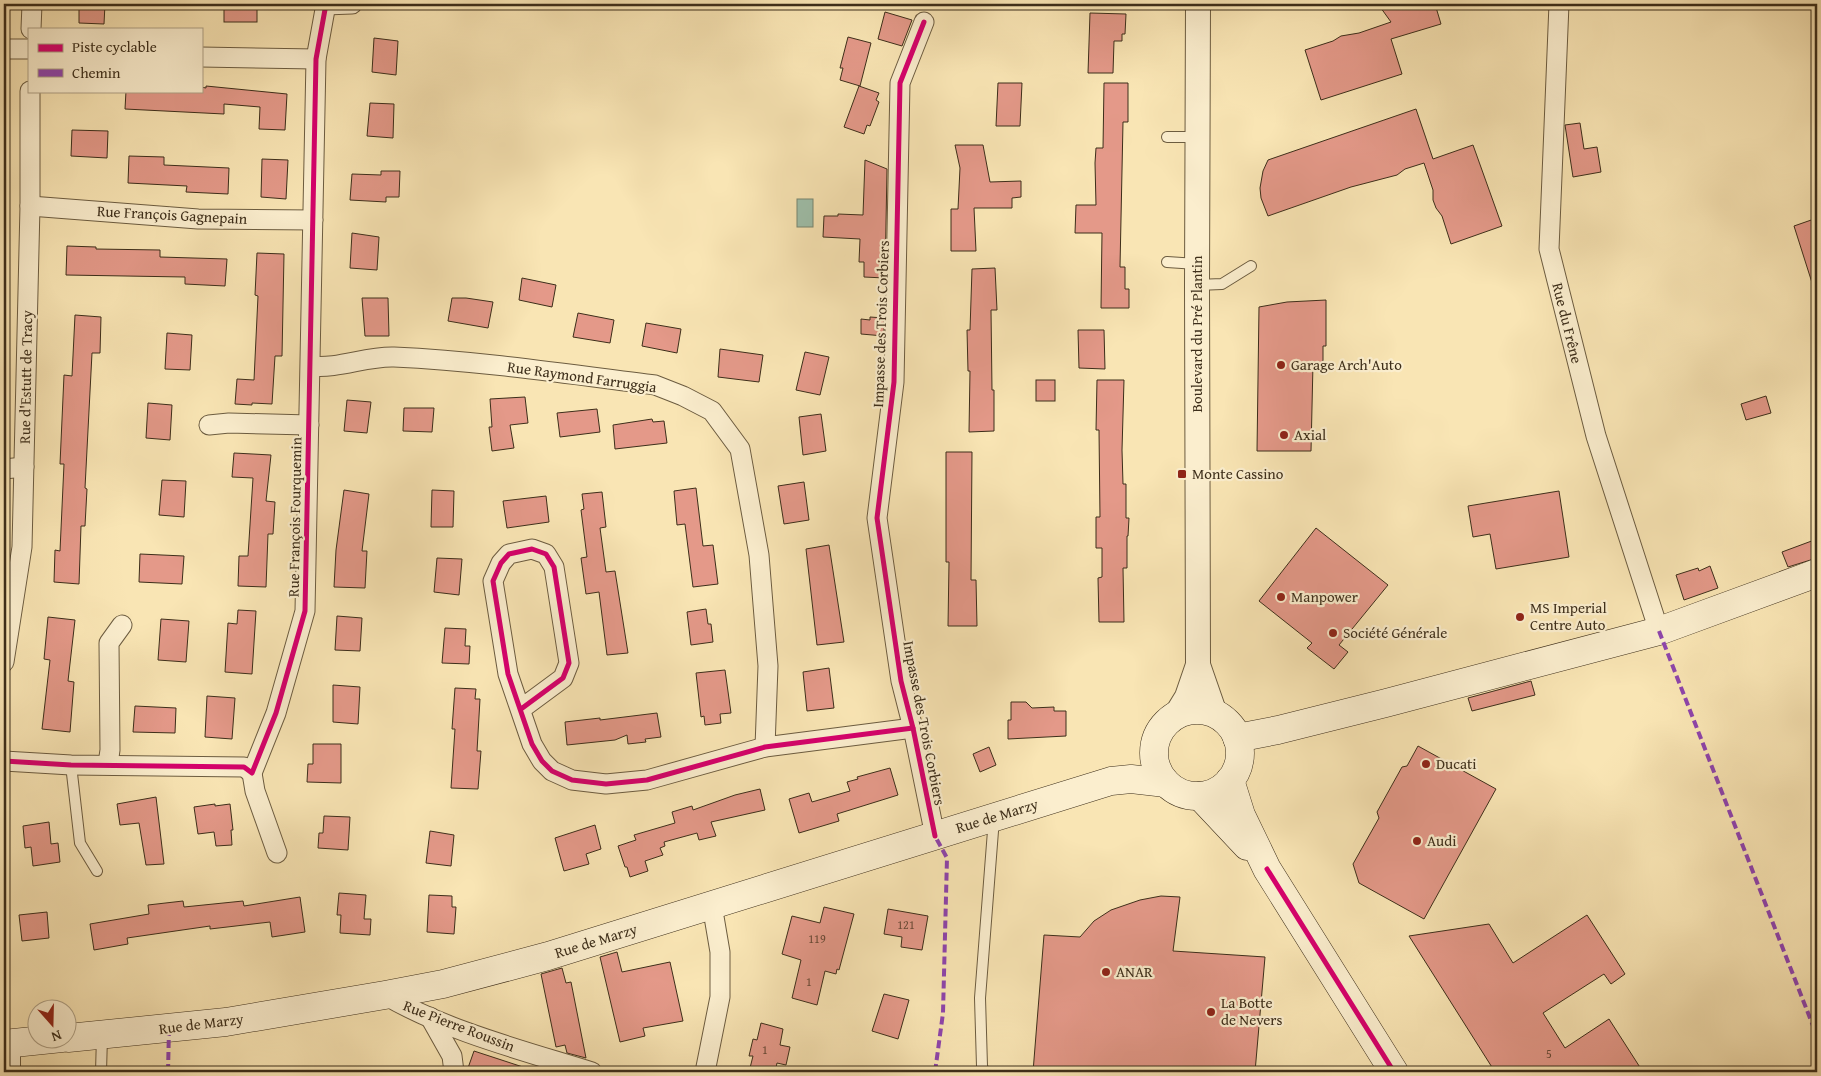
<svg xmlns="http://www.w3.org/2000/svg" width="1821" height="1076" font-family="'Gentium Book Plus',serif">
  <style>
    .water { fill: #9ebfaa; stroke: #778570 }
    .building { fill: #e49989; stroke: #3d2e1a }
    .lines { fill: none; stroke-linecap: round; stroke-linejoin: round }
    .service-casing { stroke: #6c5c40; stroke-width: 12 }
    .minor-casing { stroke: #6c5c40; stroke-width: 21 }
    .tertiary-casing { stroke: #6c5c40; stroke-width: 26 }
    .secondary-casing { stroke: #3d2e1a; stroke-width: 29 }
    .service { stroke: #fbeece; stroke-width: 10 }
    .minor { stroke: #fbeece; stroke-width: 19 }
    .tertiary { stroke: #fbeece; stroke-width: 24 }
    .secondary { stroke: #fbeece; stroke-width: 28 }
    .quiet { stroke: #8e44ad; stroke-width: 4; stroke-dasharray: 8 4; stroke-linecap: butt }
    .cycleway-casing { stroke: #fbeece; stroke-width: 8 }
    .cycleway { stroke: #d6006c; stroke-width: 5 }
    .poi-dot { fill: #8f2418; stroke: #fbeece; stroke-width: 2 }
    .labels { text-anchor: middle; stroke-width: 4.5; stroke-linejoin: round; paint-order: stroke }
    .number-label { font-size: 12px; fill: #674936 }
    .street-label { font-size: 15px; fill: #3d2e1a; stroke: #fbeece }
    .poi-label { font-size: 15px; fill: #3d2e1a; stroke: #fbeece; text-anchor: start }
  </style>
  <rect width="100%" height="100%" fill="#f9e5b4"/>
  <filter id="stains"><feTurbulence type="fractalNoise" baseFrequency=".004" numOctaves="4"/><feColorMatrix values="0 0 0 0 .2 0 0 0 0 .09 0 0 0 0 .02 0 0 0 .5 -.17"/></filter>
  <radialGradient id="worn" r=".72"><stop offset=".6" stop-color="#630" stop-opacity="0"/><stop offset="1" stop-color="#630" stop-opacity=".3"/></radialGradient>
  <rect class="water" x="797" y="199" width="16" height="28"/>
  <g class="building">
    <path d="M81,4H105L104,24L79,23V6H81Z"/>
    <rect x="224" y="4" width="33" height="18"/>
    <path d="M1378,4H1435L1441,24L1391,39L1402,74L1321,100L1305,50L1333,41L1341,36L1359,33L1391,22Z"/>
    <path d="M885,12L912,20L902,46L878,39Z"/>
    <path d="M1090,13L1126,14L1125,34H1122V41H1114L1113,73H1088Z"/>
    <path d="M848,37L871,43L860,86L840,80L843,68H840Z"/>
    <path d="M374,38L398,41L396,75L372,72Z"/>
    <path d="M998,83H1022L1020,126H996Z"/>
    <path d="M1104,83H1128V122H1123L1120,267H1125V289H1129V308H1101L1102,233H1075L1076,205H1096L1095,163L1096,148H1103Z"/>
    <path d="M206,86L287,94L285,130L259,129L260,107L224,104V114L125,109L126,91H201V87L206,88Z"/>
    <path d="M859,86L879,93L876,100L879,102L870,126L867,125L864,134L844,127Z"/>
    <path d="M370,103L394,104L393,138L367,136Z"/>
    <path d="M1416,109L1433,159L1473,145L1502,226L1451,244L1442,216L1436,208L1433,200V190L1424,163L1405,169L1397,175L1351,187L1268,216L1261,198L1260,188L1263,171L1268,160Z"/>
    <path d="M1580,123L1584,149L1597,147L1601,172L1573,177L1565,125Z"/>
    <path d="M72,130L108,131L107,158L71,156Z"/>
    <path d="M955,145H983L990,182L1021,181V197L1012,198V208H974L976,251H951V209H958L960,168Z"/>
    <path d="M129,156L164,157V165L229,168L228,194L186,192L187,186L128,183Z"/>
    <path d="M262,159L288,160L286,199L261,197Z"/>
    <path d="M865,160L887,169L885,278L864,277V262H859L860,239L823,237L824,216H838V214L863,215Z"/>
    <path d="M381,171H400L399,197H386V202L350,200L352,174L381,175Z"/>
    <path d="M1817,218V289H1814L1794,226Z"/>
    <path d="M352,233L379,237L377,270L350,268Z"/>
    <path d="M67,246L96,247V249L160,250V257L227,259L225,286L185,284V277L66,275Z"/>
    <path d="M257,253L284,254L282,356H275L272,404L252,403V405L235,404L237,379L254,380L258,296L255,295Z"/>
    <path d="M995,268L997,310H991L992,390H994V431L969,432L970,371H968L967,330H970L972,269Z"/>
    <path d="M522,278L556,285L552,307L519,300Z"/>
    <path d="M362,298H388L389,336H365Z"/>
    <path d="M452,298H466L493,302L488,328L448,321Z"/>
    <path d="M1326,300V346H1323V364L1313,363L1311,451H1257L1259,307L1287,302Z"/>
    <path d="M578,313L614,320L610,343L573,337Z"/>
    <path d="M75,315L101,317L100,353H92L85,488L87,489L85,526H81L79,584L54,582L55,550L60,551L64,464H60L64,375L72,376Z"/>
    <path d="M870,317L884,318V336L861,334V319L870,320Z"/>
    <path d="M646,323L681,329L677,353L642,346Z"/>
    <path d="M1078,330H1104L1105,369L1079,368Z"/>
    <path d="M167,333L192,335L190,370L165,369Z"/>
    <path d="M720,349L763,355L759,382L718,377Z"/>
    <path d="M805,352L829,357L820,395L796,390Z"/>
    <rect x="1036" y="380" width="19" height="21"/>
    <path d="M1097,380H1124L1122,450L1123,484H1126V518H1129L1128,536H1127V568H1123L1124,622H1099L1098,578L1102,577V548H1096V517H1100L1099,430H1096Z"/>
    <path d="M1766,396L1771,413L1746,420L1741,404Z"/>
    <path d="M525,397L528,423L510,425L514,448L492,451L489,427H492L490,399Z"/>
    <path d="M347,400L371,402L367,433L344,431Z"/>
    <path d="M148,403L172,405L170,440L146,438Z"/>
    <path d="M404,408H434L432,432L403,431Z"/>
    <path d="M597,409L600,432L560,437L557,413Z"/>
    <path d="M821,414L826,451L803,455L799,417Z"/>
    <path d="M652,419L653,422L664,421L667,443L615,449L613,425Z"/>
    <path d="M946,452H972L971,580H976L977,626H948L949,562H946Z"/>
    <path d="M234,453L271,455L266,501L275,502L273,534H268L266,587L238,586L239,556H248L253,478L232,477Z"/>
    <path d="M162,480L186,481L184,517L159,515Z"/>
    <path d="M804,482L809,520L784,524L778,486Z"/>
    <path d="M696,488L703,546L713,545L718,584L693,587L685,524L677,525L674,491Z"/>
    <path d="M344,490L369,494L362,551H367L365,588L334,587L336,550Z"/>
    <path d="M432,490L454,491L453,527H431Z"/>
    <path d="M1559,491L1569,557L1496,569L1490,534L1473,537L1468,506Z"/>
    <path d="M602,492L606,527L600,528L606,572L615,571L628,653L607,655L599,592L586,594L581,558L587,557L581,510L584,509L582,494Z"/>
    <path d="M546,496L549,522L507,528L503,501Z"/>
    <path d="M1316,528L1388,585L1339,645L1348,652L1334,669L1307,648L1312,643L1259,601Z"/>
    <path d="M1817,539V558L1788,567L1782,552Z"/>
    <path d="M829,545L844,642L817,645L806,549Z"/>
    <path d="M140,554L184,556L182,584L139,582Z"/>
    <path d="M437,558L462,559L459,595L434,592Z"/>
    <path d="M1710,566L1718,588L1684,600L1676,575L1698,568L1699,571Z"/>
    <path d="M706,609L708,624H711L713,642L691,645L687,612Z"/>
    <path d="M238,610L256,611L252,674L225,672L228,623L237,624Z"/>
    <path d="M337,616L362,618L360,651L335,650Z"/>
    <path d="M48,617L75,620L68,681L74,682L70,732L42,729L50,660L44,659Z"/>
    <path d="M161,619L189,621L186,662L158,660Z"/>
    <path d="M445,628L466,629L465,646H470L469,664L442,663Z"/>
    <path d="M829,668L834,708L807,711L803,672Z"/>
    <path d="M725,670L731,713L720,714L721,723L705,725L704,716L701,717L696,673Z"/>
    <path d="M1531,681L1535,695L1472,711L1468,698Z"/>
    <path d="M333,685L360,687L358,724L333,722Z"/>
    <path d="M455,688L476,689L475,699H480L477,751H481L478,789L451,788L455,729H452Z"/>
    <path d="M207,696L235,698L232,739L205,737Z"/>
    <path d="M1011,702H1026L1032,708L1054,707V711H1066V736L1008,739V720H1011Z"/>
    <path d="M135,706L176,708L175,733L133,732Z"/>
    <path d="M657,713L661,737L645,739L646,742L628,744L627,735L615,740L567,745L565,722L600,718V720Z"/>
    <path d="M313,744H341V783L307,782L308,764H313Z"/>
    <path d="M1418,746L1496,789L1424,919L1359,883L1353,864L1379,818L1377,812L1402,767L1407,766Z"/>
    <path d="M989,747L996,765L980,772L973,754Z"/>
    <path d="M890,768L898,795L837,814L839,821L799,833L789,799L809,793L812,802L850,791L847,782L858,779L857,777Z"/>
    <path d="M760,789L765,810L711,822L716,836L699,840L697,833L664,842L665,846L660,848L663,855L645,861L648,871L630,877L627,867H625L618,846L636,840L634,835L675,823L672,812L692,806L693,810L735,795Z"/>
    <path d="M156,797L164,864L146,865L139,823L120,825L117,804Z"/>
    <path d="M215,804V806L230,804L233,830H231L232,845L216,846L214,832L198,834L194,807Z"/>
    <path d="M324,816L350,817L348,850L318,848L319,833H323Z"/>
    <path d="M49,822L51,844L58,843L60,862L33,866L31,847L25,848L23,826Z"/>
    <path d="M595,825L601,849L586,854L589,864L564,871L555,838Z"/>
    <path d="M430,831L454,835L451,866L426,863Z"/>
    <path d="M339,893L366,895L364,919H371L370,935L340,933L341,915H337Z"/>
    <path d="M429,895L452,896V907H456L454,934L427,932Z"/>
    <path d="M1161,896L1180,897L1173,951L1265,957L1255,1072H1033L1044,935L1080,937L1094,921L1111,910L1140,900Z"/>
    <path d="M300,897L305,932L272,937L270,922L210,929V926L127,938L128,944L94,950L90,924L149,914L148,905L183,901L184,907L243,901L244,906Z"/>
    <path d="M824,907L854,914L839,970L837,969L836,974L825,971L817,1005L792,998L801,960L782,954L792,916L820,923Z"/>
    <path d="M888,909L928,916L922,950L901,947L902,937L884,934Z"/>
    <path d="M47,912L49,938L22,941L19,915Z"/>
    <path d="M1587,915L1625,974L1611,984L1604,974L1543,1013L1565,1048L1609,1019L1643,1072H1495L1409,936L1489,924L1513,963Z"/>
    <path d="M617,952L622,972L670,962L683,1021L643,1028L645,1036L620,1042L600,957Z"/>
    <path d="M562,968L566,983L571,982L586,1058L567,1053L565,1045L556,1047L541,974Z"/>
    <path d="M884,994L909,1000L898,1039L872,1031Z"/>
    <path d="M761,1023L783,1029L780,1045L790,1047L786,1065L777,1063L775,1072H749L753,1056H749L753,1039L757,1040Z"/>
    <path d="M474,1051L529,1069V1072H479L468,1068Z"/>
  </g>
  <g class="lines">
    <g class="service-casing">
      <g id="service">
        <path d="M1167,137H1197"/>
        <path d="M1167,262L1197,264"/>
        <path d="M1197,285L1222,284L1251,266"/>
        <path d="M71,765L80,843L97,871"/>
        <path d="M15,1044V1072"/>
        <path d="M101,1072L102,1036"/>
        <path d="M984,1072L982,1066L980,998L994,818"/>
      </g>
    </g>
    <g class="minor-casing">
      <g id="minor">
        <path d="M1559,4L1549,249L1596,436L1659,631"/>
        <path d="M325,5L352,4"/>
        <path d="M924,22L900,83L894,382L877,518L901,681L913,728L935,836"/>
        <path d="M31,29L32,4"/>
        <path d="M4,49H29"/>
        <path d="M201,57L316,59"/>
        <path d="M30,206L198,219L313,220"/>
        <path d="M311,366C339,369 366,356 394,357C481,361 568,374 655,385L683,396L712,411L740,449L759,555L768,666L765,747"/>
        <path d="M209,425L229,423L309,425"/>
        <path d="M4,469L24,467"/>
        <path d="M4,662L22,547L30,206V91"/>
        <path d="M521,709L563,678L569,663L554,567L546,554L532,549L509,554L501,563L493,581L508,674L532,744L542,761L552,771L572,780L606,784L647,780L765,747L913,728"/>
        <path d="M4,761L71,765L244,767L252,773L276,713L305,611L316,59L326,4"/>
        <path d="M108,764L110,750L109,643L122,625"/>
        <path d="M252,773L255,791L277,853"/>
        <path d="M385,995C446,1031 525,1051 592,1072"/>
        <path d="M430,1017L452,1056L454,1072"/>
        <path d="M705,1072L720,997V952L712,905"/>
      </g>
    </g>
    <g class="tertiary-casing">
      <g id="tertiary">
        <path d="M1198,4L1197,285L1198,665L1215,714"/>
        <path d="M1176,715L1187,697L1198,665"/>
      </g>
    </g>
    <g class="secondary-casing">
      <g id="secondary">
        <circle cx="1197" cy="753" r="43"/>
        <path d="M1237,738L1278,730L1386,703L1659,631L1817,573"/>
        <path d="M1230,780L1241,815L1267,869L1394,1072"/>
        <path d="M1200,796L1247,846"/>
        <path d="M68,1038L226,1022L385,995L443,984L548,956L1111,781L1131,779L1166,783"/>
        <path d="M4,1044L62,1038"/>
      </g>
    </g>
    <use href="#service" class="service"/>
    <use href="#minor" class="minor"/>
    <use href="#tertiary" class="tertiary"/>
    <use href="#secondary" class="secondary"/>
    <g class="quiet">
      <path d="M1659,631L1817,1036"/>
      <path d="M168,1072L169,1028"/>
      <path d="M935,1072L943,1013L947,858L935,836"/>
    </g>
    <g class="cycleway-casing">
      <g id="cycleway">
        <path d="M924,22L900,83L894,382L877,518L901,681L913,728L935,836"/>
        <path d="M521,709L563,678L569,663L554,567L546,554L532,549L509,554L501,563L493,581L508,674L532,744L542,761L552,771L572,780L606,784L647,780L765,747L913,728"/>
        <path d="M4,761L71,765L244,767L252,773L276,713L305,611L316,59L326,4"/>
        <path d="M1267,869L1394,1072"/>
      </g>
    </g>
    <use href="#cycleway" class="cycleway"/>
  </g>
  <g class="poi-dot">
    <circle cx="1281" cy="365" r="5"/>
    <circle cx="1284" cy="435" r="5"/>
    <rect x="1177" y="469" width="10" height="10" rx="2.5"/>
    <circle cx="1281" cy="597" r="5"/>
    <circle cx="1520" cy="617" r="5"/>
    <circle cx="1333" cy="633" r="5"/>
    <circle cx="1426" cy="764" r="5"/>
    <circle cx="1417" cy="841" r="5"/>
    <circle cx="1106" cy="972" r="5"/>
    <circle cx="1211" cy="1012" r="5"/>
  </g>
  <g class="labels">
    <g class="number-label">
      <text x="906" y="929">121</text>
      <text x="817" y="943">119</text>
      <text x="809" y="986">1</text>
      <text x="765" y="1054">1</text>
      <text x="1549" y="1058">5</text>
    </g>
    <g class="street-label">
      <text transform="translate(172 215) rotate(3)" y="5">Rue François Gagnepain</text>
      <text transform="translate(1567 323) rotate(76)" y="5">Rue du Frêne</text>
      <text transform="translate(881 324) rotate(-88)" y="5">Impasse des Trois Corbiers</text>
      <text transform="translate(1197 334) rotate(-90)" y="5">Boulevard du Pré Plantin</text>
      <text transform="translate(26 377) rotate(-89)" y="5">Rue d'Estutt de Tracy</text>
      <text transform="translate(582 377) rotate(8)" y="5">Rue Raymond Farruggia</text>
      <text transform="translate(295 517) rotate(-89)" y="5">Rue François Fourquemin</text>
      <text transform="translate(924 723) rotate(79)" y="5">Impasse des Trois Corbiers</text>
      <text transform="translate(997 816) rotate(-17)" y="5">Rue de Marzy</text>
      <text transform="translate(596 941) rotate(-17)" y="5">Rue de Marzy</text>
      <text transform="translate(201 1024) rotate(-7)" y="5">Rue de Marzy</text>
      <text transform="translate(459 1026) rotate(21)" y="5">Rue Pierre Roussin</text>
    </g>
    <g class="poi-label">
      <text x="1291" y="370">Garage Arch'Auto</text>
      <text x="1294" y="440">Axial</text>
      <text x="1192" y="479">Monte Cassino</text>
      <text x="1291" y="602">Manpower</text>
      <text x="1530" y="613">MS Imperial<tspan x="1530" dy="17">Centre Auto</tspan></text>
      <text x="1343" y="638">Société Générale</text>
      <text x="1436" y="769">Ducati</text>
      <text x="1427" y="846">Audi</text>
      <text x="1116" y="977">ANAR</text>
      <text x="1221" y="1008">La Botte<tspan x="1221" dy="17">de Nevers</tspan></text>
    </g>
  </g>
  <rect width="1821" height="1076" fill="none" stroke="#f9e5b4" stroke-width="20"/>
  <rect x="5" y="5" width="1811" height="1066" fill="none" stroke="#3d2e1a" stroke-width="2.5"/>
  <rect x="10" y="10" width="1801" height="1056" fill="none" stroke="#3d2e1a"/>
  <rect x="28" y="28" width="175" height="65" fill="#fbeece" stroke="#afa186"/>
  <rect x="38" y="44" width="25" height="8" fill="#d6006c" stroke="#afa186"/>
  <text x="72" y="52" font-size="15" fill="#3d2e1a">Piste cyclable</text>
  <rect x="38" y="69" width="25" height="8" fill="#8e44ad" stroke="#afa186"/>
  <text x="72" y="78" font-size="15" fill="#3d2e1a">Chemin</text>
  <g transform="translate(52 1024) rotate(160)"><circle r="24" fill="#fbeece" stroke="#afa186"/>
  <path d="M0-4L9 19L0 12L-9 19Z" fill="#8f2418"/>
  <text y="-8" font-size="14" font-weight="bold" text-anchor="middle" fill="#3d2e1a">N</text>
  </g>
  <rect width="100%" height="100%" filter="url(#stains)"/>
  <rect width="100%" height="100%" fill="url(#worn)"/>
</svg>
